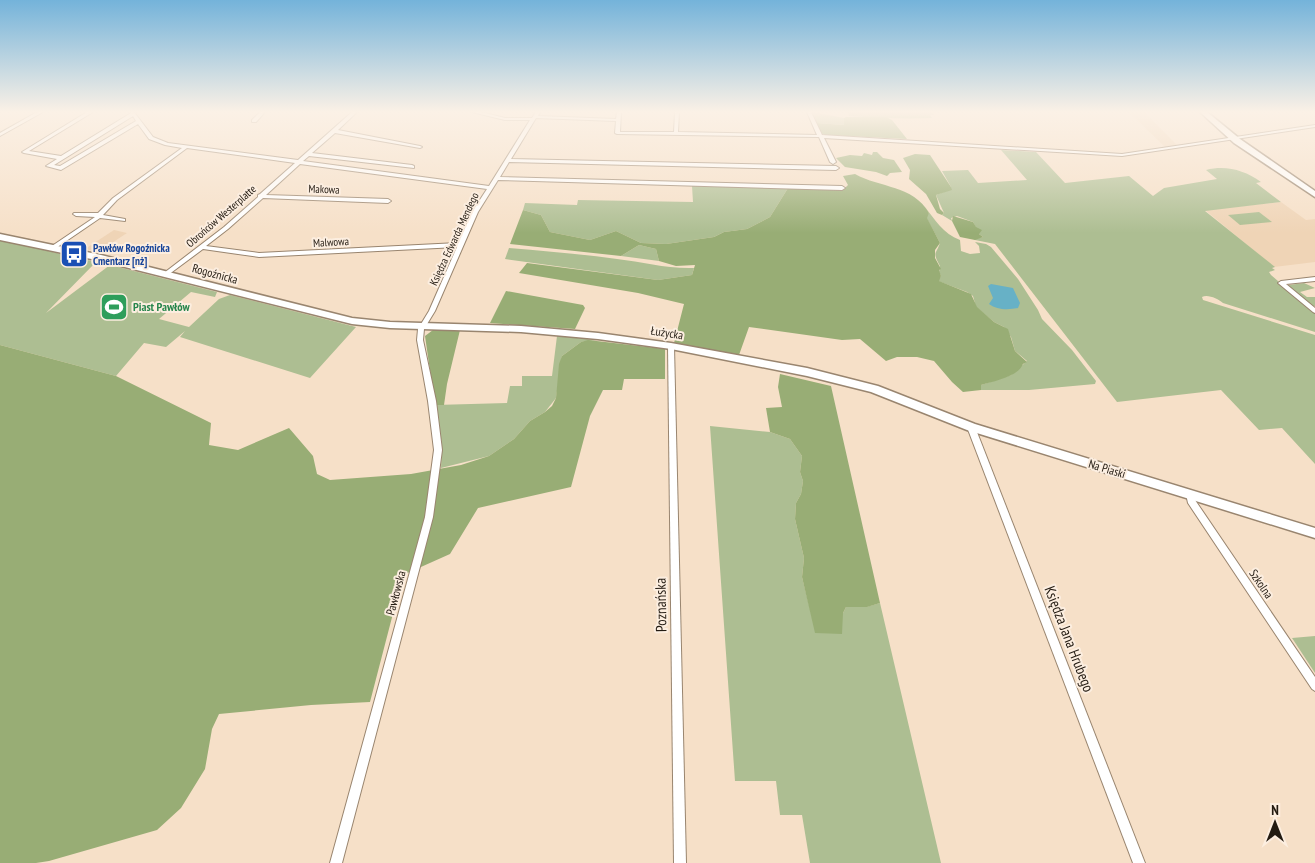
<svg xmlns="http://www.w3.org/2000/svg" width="1315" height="863" font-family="'PT Sans Narrow',sans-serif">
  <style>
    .built { fill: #efd4b6 }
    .green { fill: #adbe92 }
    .forest { fill: #98ad75 }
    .water { fill: #67b1c6 }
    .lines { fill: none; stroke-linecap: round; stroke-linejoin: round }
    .street-casing { stroke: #99856f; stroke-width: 2 }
    .secondary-casing { stroke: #99856f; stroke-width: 3 }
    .street { fill: #fff; fill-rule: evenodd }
    .secondary { fill: #fff; fill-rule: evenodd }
    .labels { text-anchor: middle; stroke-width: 4; stroke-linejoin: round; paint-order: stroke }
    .far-street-label { font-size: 11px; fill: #231b12; stroke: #fceee0 }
    .far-transit-label { font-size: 11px; font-weight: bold; fill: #164399; stroke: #fceee0; text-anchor: start }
    .street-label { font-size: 12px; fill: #231b12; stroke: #fceee0 }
    .leisure-label { font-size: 12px; font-weight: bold; fill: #27864d; stroke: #fceee0; text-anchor: start }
    .near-street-label { font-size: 15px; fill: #231b12; stroke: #fceee0 }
  </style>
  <rect width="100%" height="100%" fill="#f6e0c8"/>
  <g class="built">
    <path d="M1129,112H1144L1177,145L1165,147Z"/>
    <path d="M1281,202L1306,220L1315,219V262L1274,267L1205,210Z"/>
    <path d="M114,230L127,233L98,252L85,249Z"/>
  </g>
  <g class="green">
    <path d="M813,112L844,118L845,125L817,123Z"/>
    <path d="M848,112H932L934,115H930L932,118C904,119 877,118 849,116Z"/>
    <path d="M1001,150L1036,152L1065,183L1129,176L1153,196L1164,188L1217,179L1206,170C1226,165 1244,170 1261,182L1256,183L1281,202L1205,211L1275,267L1272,268L1275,270L1269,272L1271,275L1315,313V332L1223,303C1218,299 1208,294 1202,297L1203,300L1315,335V464L1282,428L1259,430L1221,390L1117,402L995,244L975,240L974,239L983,237L979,234L973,222L957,216L951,218L952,221L942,215L944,213L936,195L949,190L951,187L942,171L968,170L978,183L1027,180Z"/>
    <path d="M692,186L788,188L770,217L747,229L724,232L714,237L666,244L641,243L616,231L590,240L550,232L541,215L523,210L525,203L577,205L578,200L693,202Z"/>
    <path d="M924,206C935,219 943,234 960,240L961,251L970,254L980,253L979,246L975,242L986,244L991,247L1018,279L1038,310L1042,319L1072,350L1096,381L1095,384L1029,390H981V385L1011,375L1027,361L1015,351L1011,337L1004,327L994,322L976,307L973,296L967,292L938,281L941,276L939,272L940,266C932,251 936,255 940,243L926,217L929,213Z"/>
    <path d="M1259,212L1272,222L1240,225L1228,215Z"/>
    <path d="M0,240L96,262L46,313L110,265L217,292L215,297L191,292L159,319L189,327L219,299L230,295L356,327L310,378L180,337L185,331L166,347L144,343L116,376L0,345Z"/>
    <path d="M639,245L656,249L659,261L621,256Z"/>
    <path d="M509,248C545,251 581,254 617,259C643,262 667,269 694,268L692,275L658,280L505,259Z"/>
    <path d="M1304,283L1315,288L1300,292L1307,297H1315V306L1312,307L1289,287V285Z"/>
    <path d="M557,336L597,340L581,342L562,356L556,398L545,412L530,421L514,439L489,456L441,468L442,444L435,405L507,403L510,386H522V376H552Z"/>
    <path d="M710,426L770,432L790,439L802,456L800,472L803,481L801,494L796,503L795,519L804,558L802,577L816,633L843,613L846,607H866L880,603L941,863H810L802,815H780L776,781H735Z"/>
    <path d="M1315,636V673L1292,638Z"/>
  </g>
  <g class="forest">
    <path d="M846,117H886L892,120L907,139L825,135L821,133L817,123L844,125V118Z"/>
    <path d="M873,152H877L883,158L894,160L902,172L890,173L887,176L876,172L845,167L836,158L850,155L862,156L864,153L872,155Z"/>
    <path d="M915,154L930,155L951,187L952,190L936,195L940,209L944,213L942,215L937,213L926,194L909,179L910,170L903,158Z"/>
    <path d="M855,174C880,188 913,185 929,213L927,218L940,243L935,250V258L941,269L939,270L941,276L939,281L971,294L977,307L994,322L1008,329L1015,351L1027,362L1023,364C1018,377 994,381 981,385V390L963,392L952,382L934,361L917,357H897L886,361L860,339L842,340L749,327L739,355L674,343L684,304L638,293L519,273L527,263L658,280L692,275L695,265L676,266L659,261L656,249L639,245L621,256L510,244L523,210L541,215L550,232L590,240L616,231L641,243L666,244L714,237L724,232L747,229L770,217L788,188L844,189L848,185L843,176Z"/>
    <path d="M953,216L973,222L976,227L982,230L979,234L983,237L975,240L960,237L952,221Z"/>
    <path d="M506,291L583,305L585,308L575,329L490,323Z"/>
    <path d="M433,330H460L447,384L444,405H435L425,336Z"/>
    <path d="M588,340L665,349V379H624L622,390H603L590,416L571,487L478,508L450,554L403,575L370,702L311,705L219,714L212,729L205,769L181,808L157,830L49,861L36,863H0V345L116,376L211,423L209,445L238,450L289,428L313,456L317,474L330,480L411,474L461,465L489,456L514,439L530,421L545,412L552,406L556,398L559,364L562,356L581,342Z"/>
    <path d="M780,374L831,386L880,603L867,607H846L843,613L842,634L815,633L802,577L804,558L795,519L796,503L801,494L803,481L800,472L802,456L790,439L770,432L766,408L782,407L778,387Z"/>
  </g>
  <path class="water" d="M991,284L1013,288L1020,303L1018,308C1008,310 997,310 989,304L993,298L988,286Z"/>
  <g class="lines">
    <g class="street-casing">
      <g id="street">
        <path d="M37,112H43L0,136V133Z"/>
        <path d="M87,112H93L29,151L61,156L131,113L130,112H134L153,137L168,143L298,160L352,112H357L338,130L420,146L422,147L420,148L335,133L312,153L412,165L414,166V168L309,156L303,161L489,186L530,120H505L472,112H481L505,118H532L536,112H540L538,116L616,119L617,112H621L620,132H674L675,112H679L678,132L817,135L807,112H811L822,135L1122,154L1315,125V127L1122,156L824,138L836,162L833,164L830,162L819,137L617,134L615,133L616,121L536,118L511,159L836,166L839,168L836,170L509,162L500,177L842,186L845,188L842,190L498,180L478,212L435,311L424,329L423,340L436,401L442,450L433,517L342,863H330L425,517L434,450L428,401L417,340L418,329L429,311L457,247L259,257L203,249L168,275H164V273L224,227L258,197V195L260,194L295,163L187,148L117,200L103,215L125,219V221L100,218L56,248H52V246L95,217L76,216L73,214L74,213H98L113,198L182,148L165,145L149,139L138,124L61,170L46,166L57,159L24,153L22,152ZM133,116L136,121L60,166L54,165ZM300,164L487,189L472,212L458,243L259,253L206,246L228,229L263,198L388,203L391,201L388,199L266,195Z"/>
        <path d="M260,112H265L256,122H252V120Z"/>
        <path d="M1315,277V281L1286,284L1315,308V313L1313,312L1278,283L1281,281Z"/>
        <path d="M669,344H673L674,346L686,863H674L668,346Z"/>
        <path d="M971,424L975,427L1145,863H1133L967,427Z"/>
        <path d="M1190,491L1193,492L1195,500L1315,677V691L1312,689L1188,503L1186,494L1187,492Z"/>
      </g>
    </g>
    <g class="secondary-casing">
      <g id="secondary">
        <path d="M1200,112H1207L1240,139L1315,191V197L1234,143Z"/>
        <path d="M0,234L101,255L352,318L390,322L521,326L598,333L671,343L807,368L878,386L975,424L1315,528V538L967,430L871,392L807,376L671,349L598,339L521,332L390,328L352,324L101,261L0,240Z"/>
      </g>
    </g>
    <use href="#street" class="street"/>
    <use href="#secondary" class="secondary"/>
  </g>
  <linearGradient id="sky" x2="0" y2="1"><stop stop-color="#74b3da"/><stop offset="0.48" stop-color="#fbf1e6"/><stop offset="1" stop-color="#fbf1e6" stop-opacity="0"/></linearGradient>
  <rect width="1315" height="233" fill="url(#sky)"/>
  <defs>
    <g id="bus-square" transform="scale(1.4375)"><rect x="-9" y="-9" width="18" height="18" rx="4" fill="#1a4fb4" stroke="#fceee0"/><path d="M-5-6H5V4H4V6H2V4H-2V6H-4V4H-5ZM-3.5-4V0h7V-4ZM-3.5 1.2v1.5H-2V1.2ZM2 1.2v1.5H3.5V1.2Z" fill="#fff"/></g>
    <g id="stadium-square" transform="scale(1.4375)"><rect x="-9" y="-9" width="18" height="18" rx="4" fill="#2e9e5b" stroke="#fceee0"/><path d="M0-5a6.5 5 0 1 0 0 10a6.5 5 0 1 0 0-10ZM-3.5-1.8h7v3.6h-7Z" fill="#fff"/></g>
  </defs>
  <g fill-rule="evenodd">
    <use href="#bus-square" x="74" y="254"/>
    <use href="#stadium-square" x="114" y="307"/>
  </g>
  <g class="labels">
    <g class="far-street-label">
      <text transform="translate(324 189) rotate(2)" y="4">Makowa</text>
      <text transform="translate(221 216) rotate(-41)" y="4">Obrońców Westerplatte</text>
      <text transform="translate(454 239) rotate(-65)" y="4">Księdza Edwarda Mendego</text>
      <text transform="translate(331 242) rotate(-3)" y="4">Malwowa</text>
    </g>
    <g class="far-transit-label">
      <text x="93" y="252">Pawłów Rogoźnicka<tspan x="93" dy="13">Cmentarz [nż]</tspan></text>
    </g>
    <g class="street-label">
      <text transform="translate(215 274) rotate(15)" y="4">Rogoźnicka</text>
      <text transform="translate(667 333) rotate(9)" y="4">Łużycka</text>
      <text transform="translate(1107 469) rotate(17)" y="4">Na Piaski</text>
      <text transform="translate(1261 584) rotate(56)" y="4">Szkolna</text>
      <text transform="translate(396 593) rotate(-75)" y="4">Pawłowska</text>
    </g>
    <g class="leisure-label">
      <text x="133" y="311">Piast Pawłów</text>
    </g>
    <g class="near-street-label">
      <text transform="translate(661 605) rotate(-91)" y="5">Poznańska</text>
      <text transform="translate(1069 639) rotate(69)" y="5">Księdza Jana Hrubego</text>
    </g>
  </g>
  <g transform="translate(1275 823)" stroke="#fceee0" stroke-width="4" paint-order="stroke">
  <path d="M0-4L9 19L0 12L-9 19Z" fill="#231b12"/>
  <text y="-8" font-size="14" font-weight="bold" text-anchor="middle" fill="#231b12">N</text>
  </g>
</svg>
